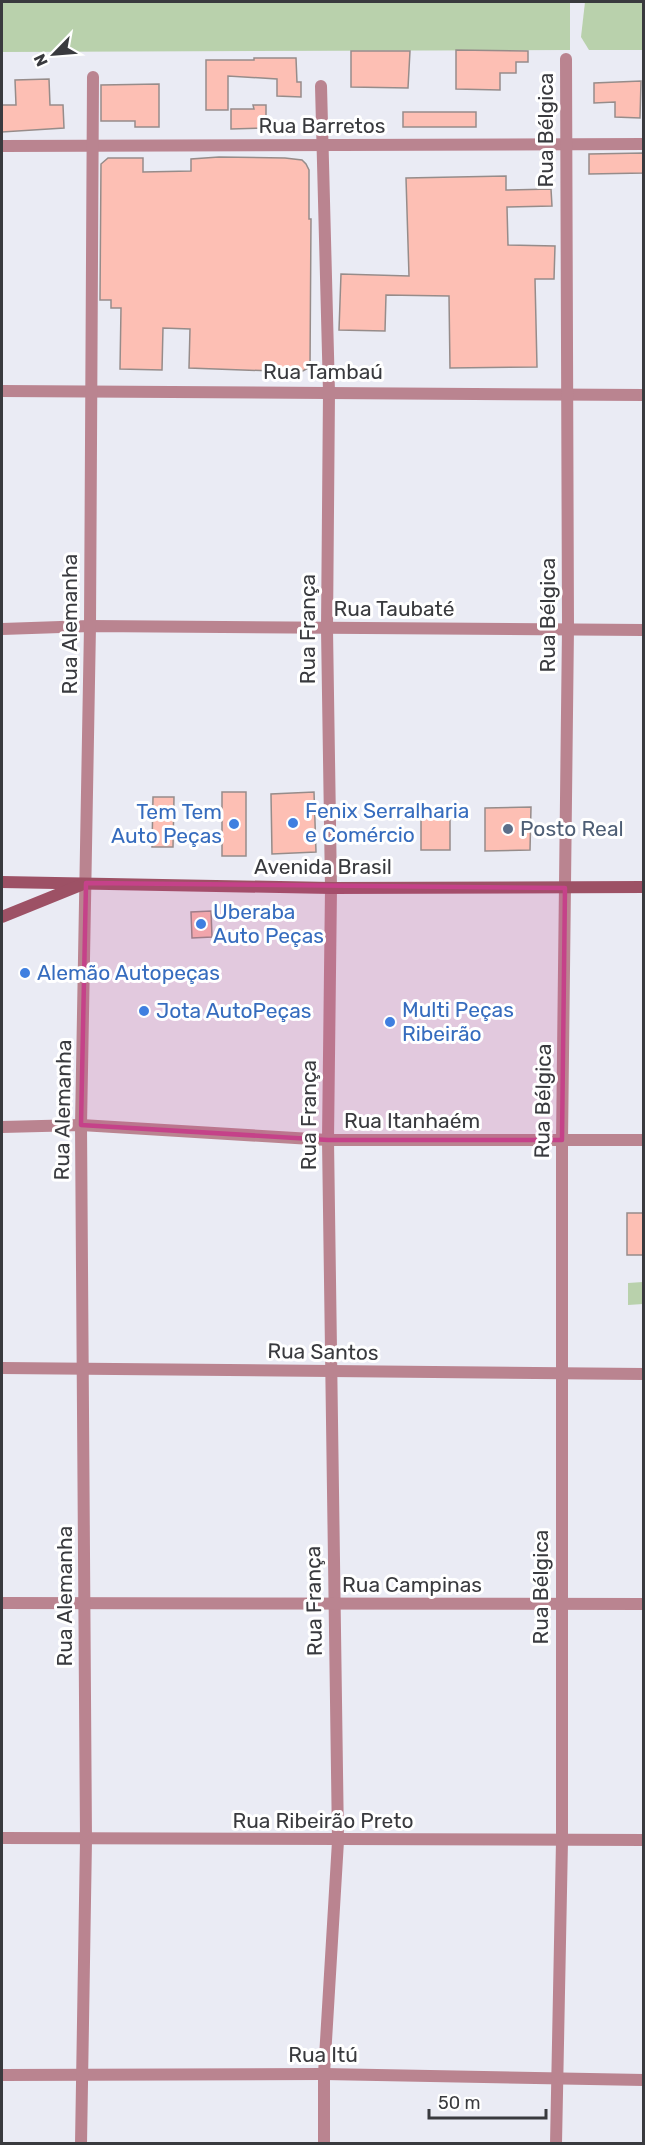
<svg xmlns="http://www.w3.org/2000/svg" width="645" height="2145" font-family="Rubik,sans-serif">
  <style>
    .green { fill: #b9d1ac }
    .building { fill: #fdbfb4; stroke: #968c8a; stroke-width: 1.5 }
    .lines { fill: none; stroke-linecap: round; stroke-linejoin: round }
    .street { stroke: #ba8490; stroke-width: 12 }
    .secondary { stroke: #9d5165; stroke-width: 12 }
    .marked { fill: #c54289; fill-opacity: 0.2; stroke: #c54289; stroke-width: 4.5; stroke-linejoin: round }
    .shop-dot { fill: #3f7fe0; stroke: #fff; stroke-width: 2 }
    .service-dot { fill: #5c6f8a; stroke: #fff; stroke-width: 2 }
    .labels { text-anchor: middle; stroke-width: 6; stroke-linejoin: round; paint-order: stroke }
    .street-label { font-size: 21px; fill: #393a3e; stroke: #fff }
    .shop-label { font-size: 21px; fill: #366cbe; stroke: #fff; text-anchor: start }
    .service-label { font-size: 21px; fill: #4e5e75; stroke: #fff; text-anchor: start }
  </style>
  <rect width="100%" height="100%" fill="#eaebf4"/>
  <g class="green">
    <path d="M2,2H570V50L2,52Z"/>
    <path d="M585,2H643V50H589L581,37Z"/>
    <path d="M643,1282V1304L628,1305V1283Z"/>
  </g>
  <g class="building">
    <path d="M456,50L528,51V62H516V73H500V90L456,89Z"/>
    <path d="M351,51H410L408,88L351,87Z"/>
    <path d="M254,58H296L297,82H301V97L277,96V79L228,76V110H206V60H254Z"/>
    <path d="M49,79L50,105H63L64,128L2,132V105H16L15,80Z"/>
    <path d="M641,81L640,118L615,117V102L594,103V83Z"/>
    <path d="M159,84V127H135V121H101V85Z"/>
    <path d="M253,105H266V128L231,129V109H254Z"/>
    <rect x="403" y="112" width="73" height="15"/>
    <path d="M644,153V173L589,174V154Z"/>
    <path d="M219,157L285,158L302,160L306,164L309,170V219H311L310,367L301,372L189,368L190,329L163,328L162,370L120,369L121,308H111V300H100L101,164L108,158H143V172L191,171V159Z"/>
    <path d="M506,176V190L551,189L552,206L507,207L508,245L555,246L554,279H535L537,367L450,368L449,296L386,295L385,331L339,330L341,274L409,276L406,178Z"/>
    <rect x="222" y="792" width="24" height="64"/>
    <path d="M314,792L316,852L272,854L271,794Z"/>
    <path d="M153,797H174L173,847H152Z"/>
    <path d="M531,807L530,850L485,851V808Z"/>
    <rect x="421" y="809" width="29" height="41"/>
    <path d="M211,911L212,937L192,938L191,912Z"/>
    <rect x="627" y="1213" width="17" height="42"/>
  </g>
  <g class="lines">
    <g class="street">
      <path d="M321,86L329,392L327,629L331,888L328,1140L338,1841L324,2074V2144"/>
      <path d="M2,146L644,144"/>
      <path d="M2,391L644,395"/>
      <path d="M2,629L90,626L643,630"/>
      <path d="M2,1127L81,1125L328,1140H644"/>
      <path d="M2,1368L644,1374"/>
      <path d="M2,1603L644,1604"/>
      <path d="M2,1838L644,1840"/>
      <path d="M2,2075L324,2074L644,2080"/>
      <path d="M81,2144L86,1840L81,1125L90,626L93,77"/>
      <path d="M556,2144L562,1841V1140L568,628L566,59"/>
    </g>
    <g class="secondary">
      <path d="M2,882L331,888L644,887"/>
      <path d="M2,917L81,885"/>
    </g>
  </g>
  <path class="marked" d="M86,883L565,888L562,1140H328L81,1125Z"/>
  <g class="shop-dot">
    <circle cx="293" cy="823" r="6"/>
    <circle cx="234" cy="824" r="6"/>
    <circle cx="201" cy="924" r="6"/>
    <circle cx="25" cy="973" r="6"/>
    <circle cx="144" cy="1011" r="6"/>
    <circle cx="390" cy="1022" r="6"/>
  </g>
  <circle class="service-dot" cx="508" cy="829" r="6"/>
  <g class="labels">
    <g class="street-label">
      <text x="322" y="133">Rua Barretos</text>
      <text transform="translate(546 130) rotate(-90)" y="7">Rua Bélgica</text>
      <text x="323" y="379">Rua Tambaú</text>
      <text x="394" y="616">Rua Taubaté</text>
      <text transform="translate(548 615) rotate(-90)" y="7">Rua Bélgica</text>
      <text transform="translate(70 624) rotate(-90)" y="7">Rua Alemanha</text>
      <text transform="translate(308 629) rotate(-90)" y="7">Rua França</text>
      <text x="323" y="874">Avenida Brasil</text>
      <text transform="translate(543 1101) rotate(-89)" y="7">Rua Bélgica</text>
      <text transform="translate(63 1110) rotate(-89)" y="7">Rua Alemanha</text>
      <text transform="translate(309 1115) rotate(-90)" y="7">Rua França</text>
      <text x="412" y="1128">Rua Itanhaém</text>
      <text transform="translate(323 1352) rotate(1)" y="7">Rua Santos</text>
      <text x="412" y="1592">Rua Campinas</text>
      <text transform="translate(541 1587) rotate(-90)" y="7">Rua Bélgica</text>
      <text transform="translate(65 1596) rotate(-90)" y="7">Rua Alemanha</text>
      <text transform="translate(314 1601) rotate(-91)" y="7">Rua França</text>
      <text x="323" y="1828">Rua Ribeirão Preto</text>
      <text x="323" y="2062">Rua Itú</text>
    </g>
    <g class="shop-label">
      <text x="305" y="818">Fenix Serralharia<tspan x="305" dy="24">e Comércio</tspan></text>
      <text x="222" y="819" text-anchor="end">Tem Tem<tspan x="222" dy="24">Auto Peças</tspan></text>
      <text x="213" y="919">Uberaba<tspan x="213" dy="24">Auto Peças</tspan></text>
      <text x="37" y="980">Alemão Autopeças</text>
      <text x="402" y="1017">Multi Peças<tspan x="402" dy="24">Ribeirão</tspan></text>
      <text x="156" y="1018">Jota AutoPeças</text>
    </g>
    <g class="service-label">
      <text x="520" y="836">Posto Real</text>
    </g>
  </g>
  <rect width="645" height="2145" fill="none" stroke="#393a3e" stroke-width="6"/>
  <g transform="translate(54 54) rotate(245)" stroke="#ffffff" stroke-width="4.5" paint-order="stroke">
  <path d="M0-4.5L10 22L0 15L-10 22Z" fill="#393a3e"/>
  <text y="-9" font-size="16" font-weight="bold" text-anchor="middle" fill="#393a3e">N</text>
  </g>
  <path d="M429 2109v9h117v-9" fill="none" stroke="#393a3e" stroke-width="3"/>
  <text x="438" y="2109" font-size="18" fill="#393a3e" stroke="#ffffff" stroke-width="4.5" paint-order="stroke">50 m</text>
</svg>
